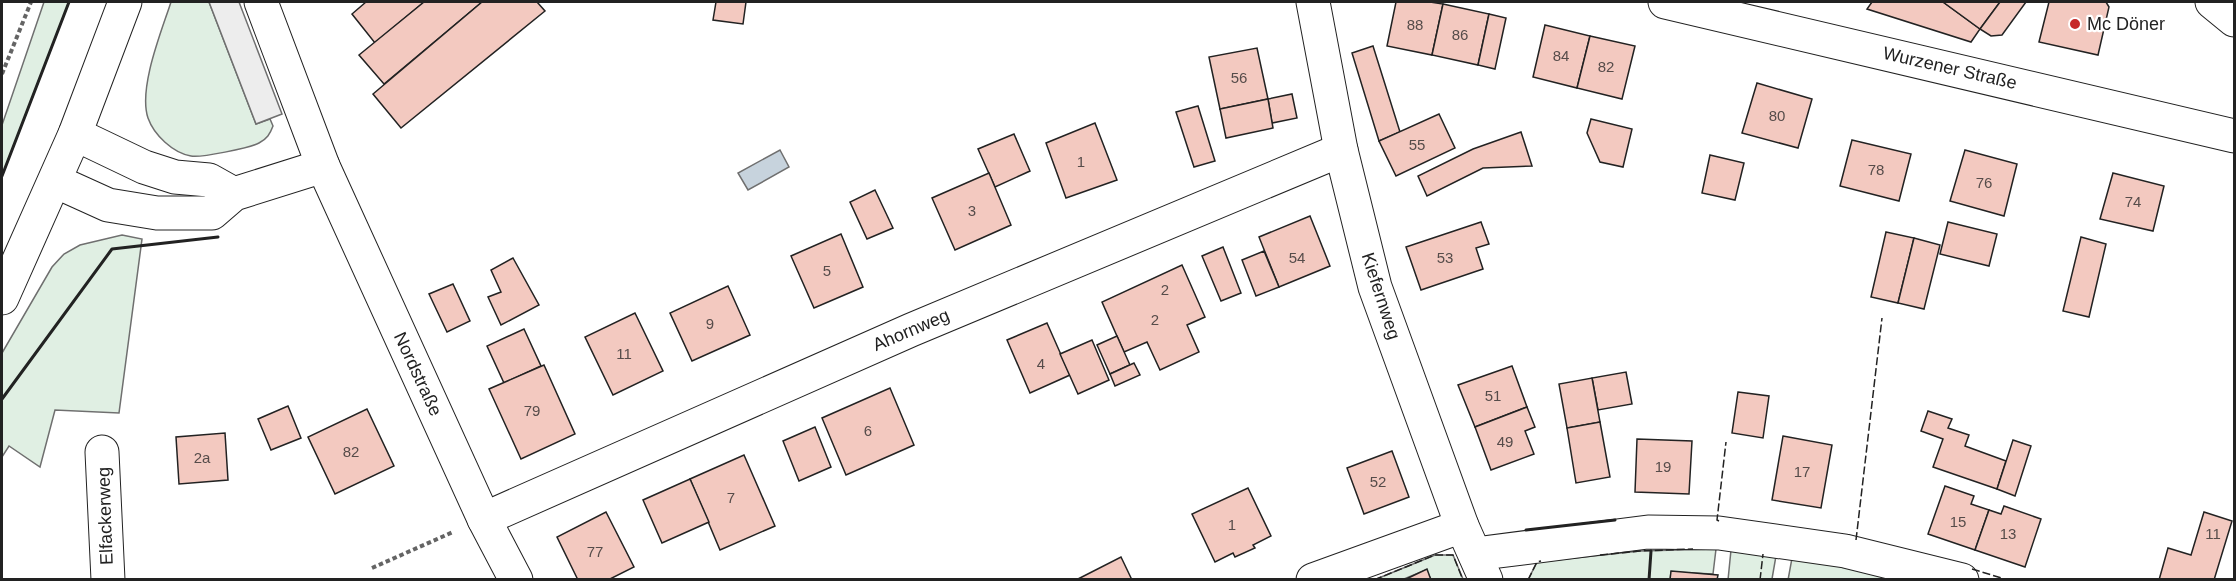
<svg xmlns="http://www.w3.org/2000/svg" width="2236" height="581" font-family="Arial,sans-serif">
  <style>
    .green { fill: #e0efe3; stroke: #6f6f6f; stroke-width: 1.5 }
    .parking { fill: #ededed; stroke: #6f6f6f; stroke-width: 1.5 }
    .water { fill: #c7d3dd; stroke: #6f6f6f; stroke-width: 1.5 }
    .building { fill: #f3c9c0; stroke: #222; stroke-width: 1.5 }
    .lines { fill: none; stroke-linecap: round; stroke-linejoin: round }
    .minor-casing { stroke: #222; stroke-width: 35 }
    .major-casing { stroke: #222; stroke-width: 35 }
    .path { stroke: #646464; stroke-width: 4; stroke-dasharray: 4.5 3; stroke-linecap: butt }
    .minor { stroke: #fff; stroke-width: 33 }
    .major { stroke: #fff; stroke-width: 33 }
    .fence { stroke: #222; stroke-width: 1.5; stroke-dasharray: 8 3; stroke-linecap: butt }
    .wall { stroke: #222; stroke-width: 3 }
    .poi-dot { fill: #c62828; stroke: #fff; stroke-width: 2 }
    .labels { text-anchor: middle; stroke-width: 4.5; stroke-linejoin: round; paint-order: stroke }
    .number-label { font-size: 15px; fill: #564c4a }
    .poi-label { font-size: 18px; fill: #222; stroke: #fff; text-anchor: start }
    .street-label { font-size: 18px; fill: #222; stroke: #fff }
  </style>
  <rect width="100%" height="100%" fill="#fff"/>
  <g class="green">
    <path d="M44,2H69L2,176V125Z"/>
    <path d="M171,2H209L256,124L270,119L273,126C270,134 267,139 259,143C250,148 200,158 191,156C173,153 154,135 148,118C138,88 162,30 171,2Z"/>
    <path d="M122,235L142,239L119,413L55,410L40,467L9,446L2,457V353L52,267L64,254L80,245Z"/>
    <path d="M1716,549L1713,574L1671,572L1670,580H1528L1537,562L1640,551Z"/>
    <path d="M1731,550L1776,556L1772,579L1728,580Z"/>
    <path d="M1435,555H1453L1463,579H1431L1426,570L1404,579L1374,580Z"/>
    <path d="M1792,558L1834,564L1899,580H1788Z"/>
  </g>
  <path class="parking" d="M209,2H239L282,114L256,124Z"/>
  <path class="water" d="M780,150L789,167L748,190L738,173Z"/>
  <g class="building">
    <path d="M366,2H424L375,43L352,14Z"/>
    <path d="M424,2H482L384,84L359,55Z"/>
    <path d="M482,2H537L545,11L401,128L373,94Z"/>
    <path d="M716,2H746L743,24L713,20Z"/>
    <path d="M1396,2H1430L1443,4L1432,55L1387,46Z"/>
    <path d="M1872,2H1943L1980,29L1971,42L1867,9Z"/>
    <path d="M1943,2H2000L1980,29Z"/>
    <path d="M2000,2H2026L2002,35L1991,36L1980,29Z"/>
    <path d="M2049,2H2106L2109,7L2098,55L2039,42Z"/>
    <path d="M1443,4L1489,14L1478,65L1432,55Z"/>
    <path d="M1489,14L1506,18L1495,69L1478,65Z"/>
    <path d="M1545,25L1590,36L1577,88L1533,77Z"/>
    <path d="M1590,36L1635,46L1622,99L1577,88Z"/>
    <path d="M1373,46L1400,132L1379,141L1352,53Z"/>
    <path d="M1257,48L1268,99L1220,109L1209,57Z"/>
    <path d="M1757,83L1812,99L1798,148L1742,133Z"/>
    <path d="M1292,94L1297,118L1272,123L1268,99Z"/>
    <path d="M1268,99L1273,128L1226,138L1220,109Z"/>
    <path d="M1198,106L1215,161L1194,167L1176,112Z"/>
    <path d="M1439,114L1455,148L1396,176L1379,141Z"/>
    <path d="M1591,119L1632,129L1623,167L1600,162L1587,133Z"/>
    <path d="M1095,123L1117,180L1066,198L1046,143Z"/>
    <path d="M1521,132L1532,166L1483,168L1427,196L1418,176L1473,149Z"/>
    <path d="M1014,134L1030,171L995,187L978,149Z"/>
    <path d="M1852,140L1911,154L1899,201L1840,186Z"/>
    <path d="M1965,150L2017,164L2004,216L1950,201Z"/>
    <path d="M1710,155L1744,163L1735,200L1702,193Z"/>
    <path d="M989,173L1011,225L955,250L932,198Z"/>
    <path d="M2113,173L2164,186L2153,231L2100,219Z"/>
    <path d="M875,190L893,228L867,239L850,202Z"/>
    <path d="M1310,216L1330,266L1279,287L1259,237Z"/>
    <path d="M1481,222L1489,244L1476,248L1483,269L1421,290L1406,247Z"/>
    <path d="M1948,222L1997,234L1989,266L1940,254Z"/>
    <path d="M1886,232L1914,238L1898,303L1871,297Z"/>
    <path d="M841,234L863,287L814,308L791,256Z"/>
    <path d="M2081,237L2106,244L2089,317L2063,311Z"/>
    <path d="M1914,238L1940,245L1924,309L1898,303Z"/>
    <path d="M1223,247L1241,293L1221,301L1202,256Z"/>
    <path d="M1264,251L1279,287L1256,296L1242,260Z"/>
    <path d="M513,258L539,305L501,325L488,297L501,292L491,270Z"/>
    <path d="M1182,265L1205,317L1187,325L1199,352L1160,370L1147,342L1124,352L1102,302Z"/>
    <path d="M453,284L470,321L447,332L429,294Z"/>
    <path d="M728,286L750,335L692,361L670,313Z"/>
    <path d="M635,313L663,371L613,395L585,337Z"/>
    <path d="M1047,323L1070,375L1030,393L1007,340Z"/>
    <path d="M524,329L541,366L504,383L487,346Z"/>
    <path d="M1117,336L1130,365L1110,374L1097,345Z"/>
    <path d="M1092,340L1109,380L1078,394L1060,354Z"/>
    <path d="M1134,363L1140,375L1115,386L1110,374Z"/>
    <path d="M544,365L575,434L521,459L489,389Z"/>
    <path d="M1512,366L1527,407L1475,427L1458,385Z"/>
    <path d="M1626,372L1632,404L1598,410L1592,378Z"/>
    <path d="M1592,378L1600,422L1567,428L1559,384Z"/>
    <path d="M890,388L914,445L846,475L822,418Z"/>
    <path d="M1738,392L1769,396L1763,438L1732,433Z"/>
    <path d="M288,406L301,438L271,450L258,419Z"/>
    <path d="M1527,407L1535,427L1525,431L1534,454L1491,470L1475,427Z"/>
    <path d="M367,409L394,466L335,494L308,437Z"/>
    <path d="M1928,411L1952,419L1948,428L1969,435L1965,446L2006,461L1997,489L1933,467L1943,439L1921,431Z"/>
    <path d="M1600,422L1610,477L1576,483L1567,428Z"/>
    <path d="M815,427L831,467L799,481L783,441Z"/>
    <path d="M225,433L228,480L179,484L176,437Z"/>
    <path d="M1783,436L1832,445L1821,508L1772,500Z"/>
    <path d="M1637,439L1692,441L1689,494L1635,492Z"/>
    <path d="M2013,440L2031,446L2015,496L1997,489Z"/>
    <path d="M1392,451L1409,497L1364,514L1347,468Z"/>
    <path d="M744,455L775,526L720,550L690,479Z"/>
    <path d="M690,479L709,522L662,543L643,500Z"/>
    <path d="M1945,486L1974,496L1971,504L1989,510L1975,550L1928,534Z"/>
    <path d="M1248,488L1271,536L1253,545L1255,548L1235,557L1233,553L1215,562L1192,514Z"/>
    <path d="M2004,506L2041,519L2025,567L1975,550L1989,510L2001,514Z"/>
    <path d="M606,512L634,567L608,580H578L557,537Z"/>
    <path d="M2204,512L2232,521L2214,580H2159L2168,548L2191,555Z"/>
    <path d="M1121,557L1132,580H1076Z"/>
    <path d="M1427,569L1431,580H1404Z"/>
    <path d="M1671,571L1718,575L1717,580H1670Z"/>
  </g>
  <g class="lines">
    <g class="minor-casing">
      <g id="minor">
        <path d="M261,2L323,166L484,519L516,580"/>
        <path d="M1313,2L1341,150L1375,287L1462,526L1486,580"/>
        <path d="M2212,2L2234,20"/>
        <path d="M75,134L144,167L175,177L209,180L234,194"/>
        <path d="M55,181L108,205L157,213H212L234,194L323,166"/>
        <path d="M102,452L108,580"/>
        <path d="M484,519L911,330L1341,150"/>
        <path d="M1475,554L1648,532L1719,533L1845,551L1962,580"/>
        <path d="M1313,580L1462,526"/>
      </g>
    </g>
    <g class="major-casing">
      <g id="major">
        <path d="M1665,2L2234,136"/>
        <path d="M2,298L75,134L125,2"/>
      </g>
    </g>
    <g class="path">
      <path d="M2,74L31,2"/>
      <path d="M372,568L453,532"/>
    </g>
    <use href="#minor" class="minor"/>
    <use href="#major" class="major"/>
    <g class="fence">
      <path d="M1719,521L1717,520L1726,442"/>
      <path d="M1856,540L1882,318"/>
      <path d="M1600,555L1640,551L1693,549"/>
      <path d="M1972,569L2008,580"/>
      <path d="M1374,580L1435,555H1453L1463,580"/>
      <path d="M1528,580L1537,562L1541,561"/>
      <path d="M1760,580L1763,554"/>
    </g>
    <g class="wall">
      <path d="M2,176L69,2"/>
      <path d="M2,399L112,249L218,237"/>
      <path d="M1526,530L1615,520"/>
      <path d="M1649,580L1651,551"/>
    </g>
  </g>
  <circle class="poi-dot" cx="2075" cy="24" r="6"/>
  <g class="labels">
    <g class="number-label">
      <text x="1415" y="30">88</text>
      <text x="1460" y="40">86</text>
      <text x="1561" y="61">84</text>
      <text x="1606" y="72">82</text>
      <text x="1239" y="83">56</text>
      <text x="1777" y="121">80</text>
      <text x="1417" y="150">55</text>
      <text x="1081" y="167">1</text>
      <text x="1876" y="175">78</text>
      <text x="1984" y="188">76</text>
      <text x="2133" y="207">74</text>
      <text x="972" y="216">3</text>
      <text x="1297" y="263">54</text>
      <text x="1445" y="263">53</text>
      <text x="827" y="276">5</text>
      <text x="1165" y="295">2</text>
      <text x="1155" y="325">2</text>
      <text x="710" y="329">9</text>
      <text x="624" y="359">11</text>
      <text x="1041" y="369">4</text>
      <text x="1493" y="401">51</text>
      <text x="532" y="416">79</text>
      <text x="868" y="436">6</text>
      <text x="1505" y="447">49</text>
      <text x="351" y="457">82</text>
      <text x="202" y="463">2a</text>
      <text x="1663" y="472">19</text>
      <text x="1802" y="477">17</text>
      <text x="1378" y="487">52</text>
      <text x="731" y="503">7</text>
      <text x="1958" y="527">15</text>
      <text x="1232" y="530">1</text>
      <text x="2008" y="539">13</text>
      <text x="2213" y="539">11</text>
      <text x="595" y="557">77</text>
    </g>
    <g class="poi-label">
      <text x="2087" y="30">Mc Döner</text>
    </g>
    <g class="street-label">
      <text transform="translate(1950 68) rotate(13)" y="6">Wurzener Straße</text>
      <text transform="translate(1381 296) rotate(72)" y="6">Kiefernweg</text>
      <text transform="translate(911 330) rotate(-23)" y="6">Ahornweg</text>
      <text transform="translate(418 374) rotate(65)" y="6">Nordstraße</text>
      <text transform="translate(105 516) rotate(-92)" y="6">Elfackerweg</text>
    </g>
  </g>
  <rect width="2236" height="581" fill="none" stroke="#222222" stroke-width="6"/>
</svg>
